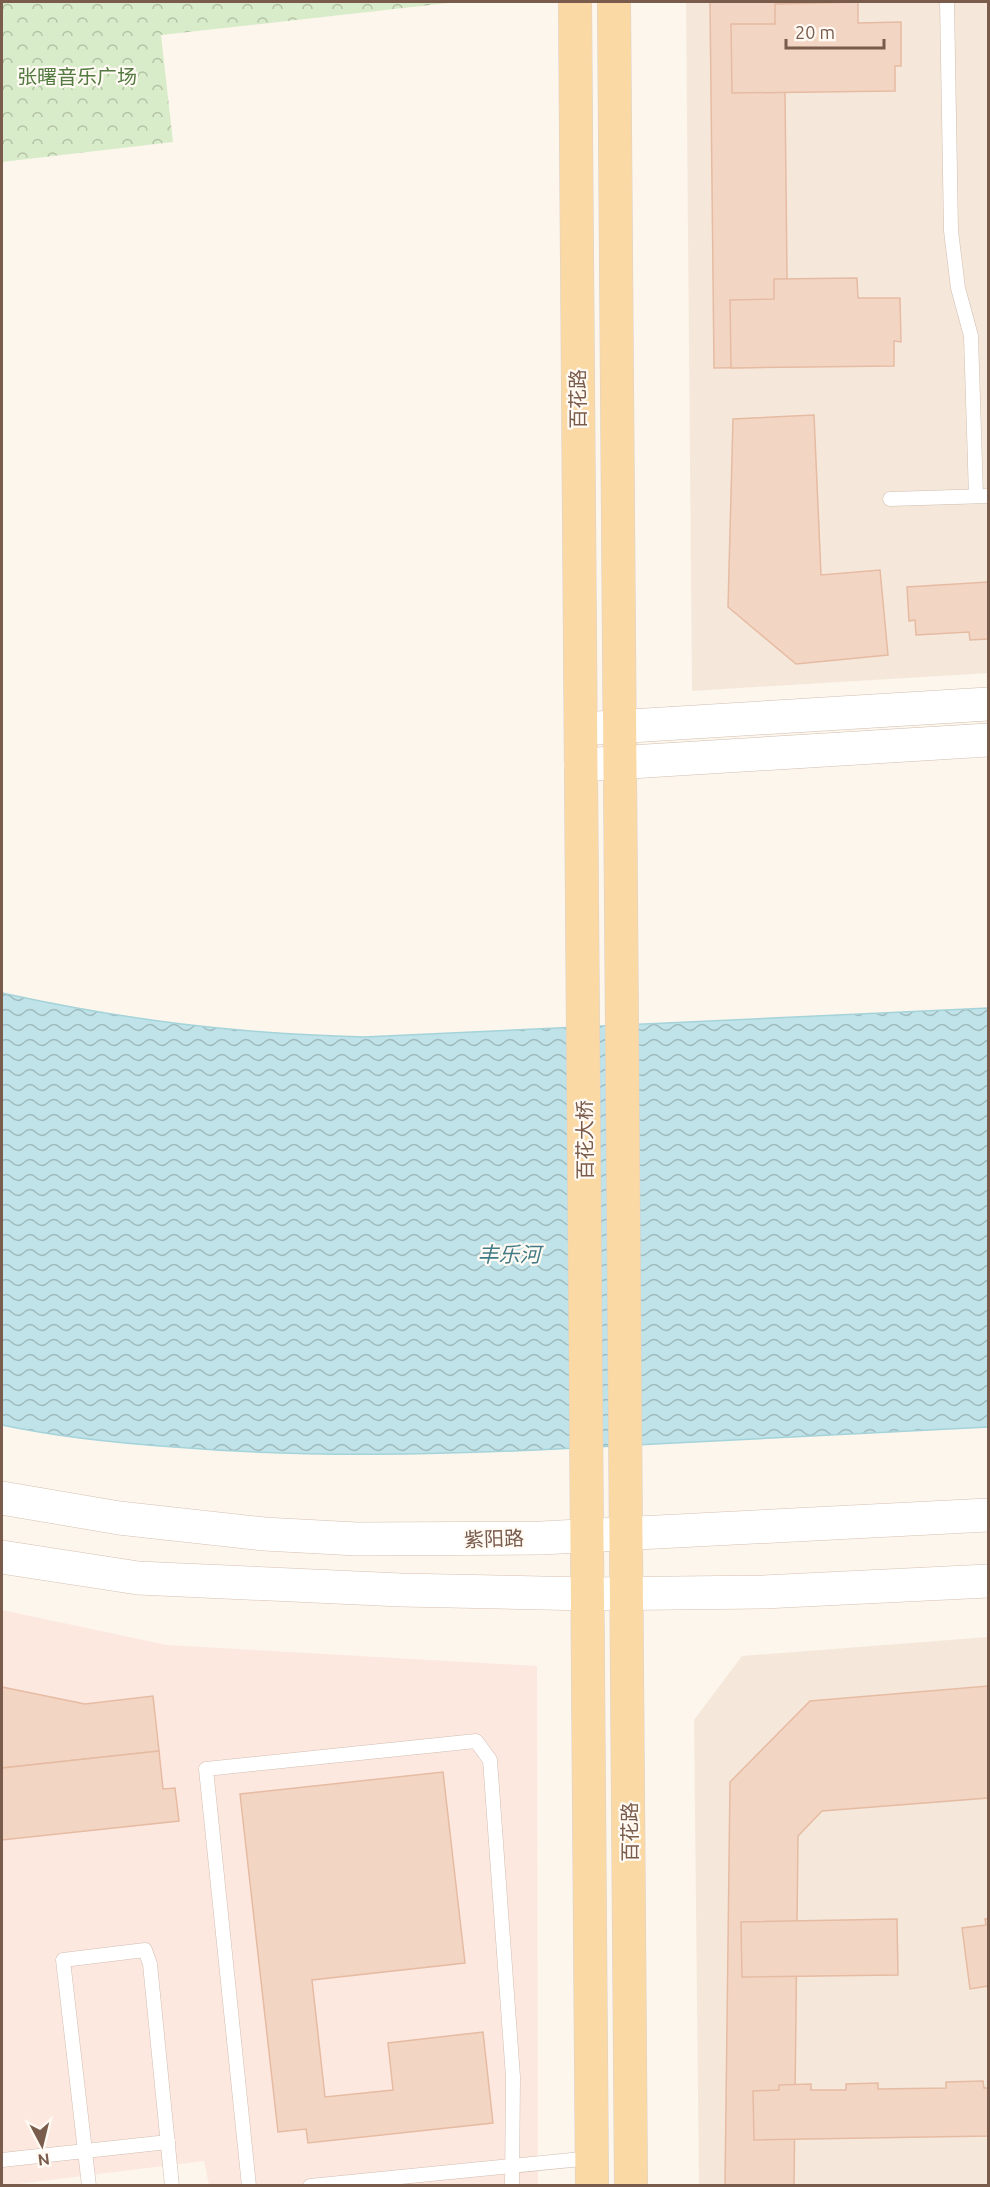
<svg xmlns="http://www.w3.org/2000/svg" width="990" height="2187" font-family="Ubuntu,'Noto Sans SC',sans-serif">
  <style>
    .residential { fill: #f5e8da }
    .commercial { fill: #fde8e0 }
    .park { fill: url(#park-crowns) }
    .water { fill: url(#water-waves); stroke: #a5d3da; stroke-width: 1.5 }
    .building { fill: #f3d5c3; stroke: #e6bba3; stroke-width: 1.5 }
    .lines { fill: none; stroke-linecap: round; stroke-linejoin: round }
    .service-casing { stroke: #d1beb0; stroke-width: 15 }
    .tertiary-casing { stroke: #d1beb0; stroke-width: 34 }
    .secondary-casing { stroke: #d6c0b0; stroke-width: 34 }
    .primary-casing { stroke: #dad1cd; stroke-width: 34 }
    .service { stroke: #fff; stroke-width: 14 }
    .tertiary { stroke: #fff; stroke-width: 33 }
    .secondary { stroke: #fff; stroke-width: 33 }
    .primary { stroke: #fbd9a5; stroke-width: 33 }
    .labels { text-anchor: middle; stroke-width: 4.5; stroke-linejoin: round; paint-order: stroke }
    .park-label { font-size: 20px; fill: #537a41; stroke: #fffaf3 }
    .street-label { font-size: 20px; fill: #7a5c4d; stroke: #fffaf3 }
    .water-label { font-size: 21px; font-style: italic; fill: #437c86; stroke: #fffaf3 }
  </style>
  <defs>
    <pattern id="park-crowns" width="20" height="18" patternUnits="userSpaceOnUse" patternTransform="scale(1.5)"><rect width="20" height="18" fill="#d8ecc9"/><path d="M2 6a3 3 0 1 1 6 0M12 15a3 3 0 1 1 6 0" fill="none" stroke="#b4c2a5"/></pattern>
    <pattern id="water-waves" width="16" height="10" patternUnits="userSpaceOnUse" patternTransform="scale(1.5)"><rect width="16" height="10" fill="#bfe3e8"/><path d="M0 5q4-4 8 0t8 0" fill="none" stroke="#a0bbbe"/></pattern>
  </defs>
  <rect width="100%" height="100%" fill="#fdf6ec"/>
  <g class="residential">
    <path d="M686,2H988V673L692,691Z"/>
    <path d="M988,1637V2185H699L694,1720L742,1656Z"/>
  </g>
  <path class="commercial" d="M2,1610L167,1645L537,1666L538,2185H209L204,2161L2,2186Z"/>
  <path class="park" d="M2,2H457L161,35L173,142L2,162Z"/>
  <path class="water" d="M2,993C125,1020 238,1034 364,1037L988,1008V1427C851,1434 714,1441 576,1448C442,1455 308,1458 174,1447C116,1443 58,1437 2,1425Z"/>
  <g class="building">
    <path d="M710,2H784L788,367L714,368Z"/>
    <path d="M858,2V23L901,22V66H895V91L732,93L731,24H775V4Z"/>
    <path d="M857,278L858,298H900L901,342L894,341V366L731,368L730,300L774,299V279Z"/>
    <path d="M814,415L821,575L880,570L888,655L796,664L728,607L733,419Z"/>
    <path d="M988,582V639L970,640L969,632L916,635L915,620L909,621L907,587Z"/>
    <path d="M988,1686V1798L822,1811L798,1836L794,2186H725L730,1782L810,1701Z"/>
    <path d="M2,1687L85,1704L153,1696L159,1751L2,1768Z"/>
    <path d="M159,1751L163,1789L175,1788L179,1821L2,1840V1768Z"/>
    <path d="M443,1772L465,1963L312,1980L325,2097L393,2090L388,2043L483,2032L493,2123L308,2143L306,2129L278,2132L240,1794Z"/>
    <path d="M897,1919L898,1975L742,1977L741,1922Z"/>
    <path d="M985,1919H988V1986L970,1989L962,1928L986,1925Z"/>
    <path d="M983,2081L984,2088H988V2136L754,2140L753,2091L779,2090V2085L811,2084V2090H846V2084L878,2083V2089L946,2088V2082Z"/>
  </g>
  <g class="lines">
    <g class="service-casing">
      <g id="service">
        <path d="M947,2L951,231L958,288L971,336L976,496"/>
        <path d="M890,499L988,496"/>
        <path d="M2,2160L168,2142"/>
        <path d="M89,2186L63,1960L145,1950L150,1964L172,2186"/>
        <path d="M249,2186L206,1769L476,1741L490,1760L513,2077L512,2186"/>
        <path d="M310,2186L592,2158"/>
      </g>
    </g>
    <g class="tertiary-casing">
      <g id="tertiary">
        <path d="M581,729L988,704"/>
        <path d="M581,765L988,740"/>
      </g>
    </g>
    <g class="secondary-casing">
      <g id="secondary">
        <path d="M2,1498L119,1518L264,1534L357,1539L541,1538L988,1515"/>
        <path d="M2,1557L138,1578L401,1590L588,1594L763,1592L988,1581"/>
      </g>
    </g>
    <g class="primary-casing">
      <g id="primary">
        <path d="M575,2L592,2186"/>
        <path d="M614,2L631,2186"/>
      </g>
    </g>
    <use href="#service" class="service"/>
    <use href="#tertiary" class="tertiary"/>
    <use href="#secondary" class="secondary"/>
    <use href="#primary" class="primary"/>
  </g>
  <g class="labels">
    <g class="park-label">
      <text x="77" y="84">张曙音乐广场</text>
    </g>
    <g class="street-label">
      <text transform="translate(578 399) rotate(-90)" y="7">百花路</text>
      <text transform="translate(585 1140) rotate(-90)" y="7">百花大桥</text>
      <text transform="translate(494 1539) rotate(-2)" y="7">紫阳路</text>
      <text transform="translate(630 1832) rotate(-90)" y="7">百花路</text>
    </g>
    <g class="water-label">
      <text x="509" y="1262">丰乐河</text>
    </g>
  </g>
  <rect width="990" height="2187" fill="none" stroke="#7a5c4d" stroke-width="6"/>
  <g transform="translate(42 2145) rotate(173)" stroke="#fffaf3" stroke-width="4.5" paint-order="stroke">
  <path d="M0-4.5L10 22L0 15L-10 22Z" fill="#7a5c4d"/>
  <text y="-9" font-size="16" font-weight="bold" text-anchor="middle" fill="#7a5c4d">N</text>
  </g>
  <path d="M786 39v9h98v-9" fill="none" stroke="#7a5c4d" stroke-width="3"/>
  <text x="795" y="39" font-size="18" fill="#7a5c4d" stroke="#fffaf3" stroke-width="4.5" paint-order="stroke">20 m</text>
</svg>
